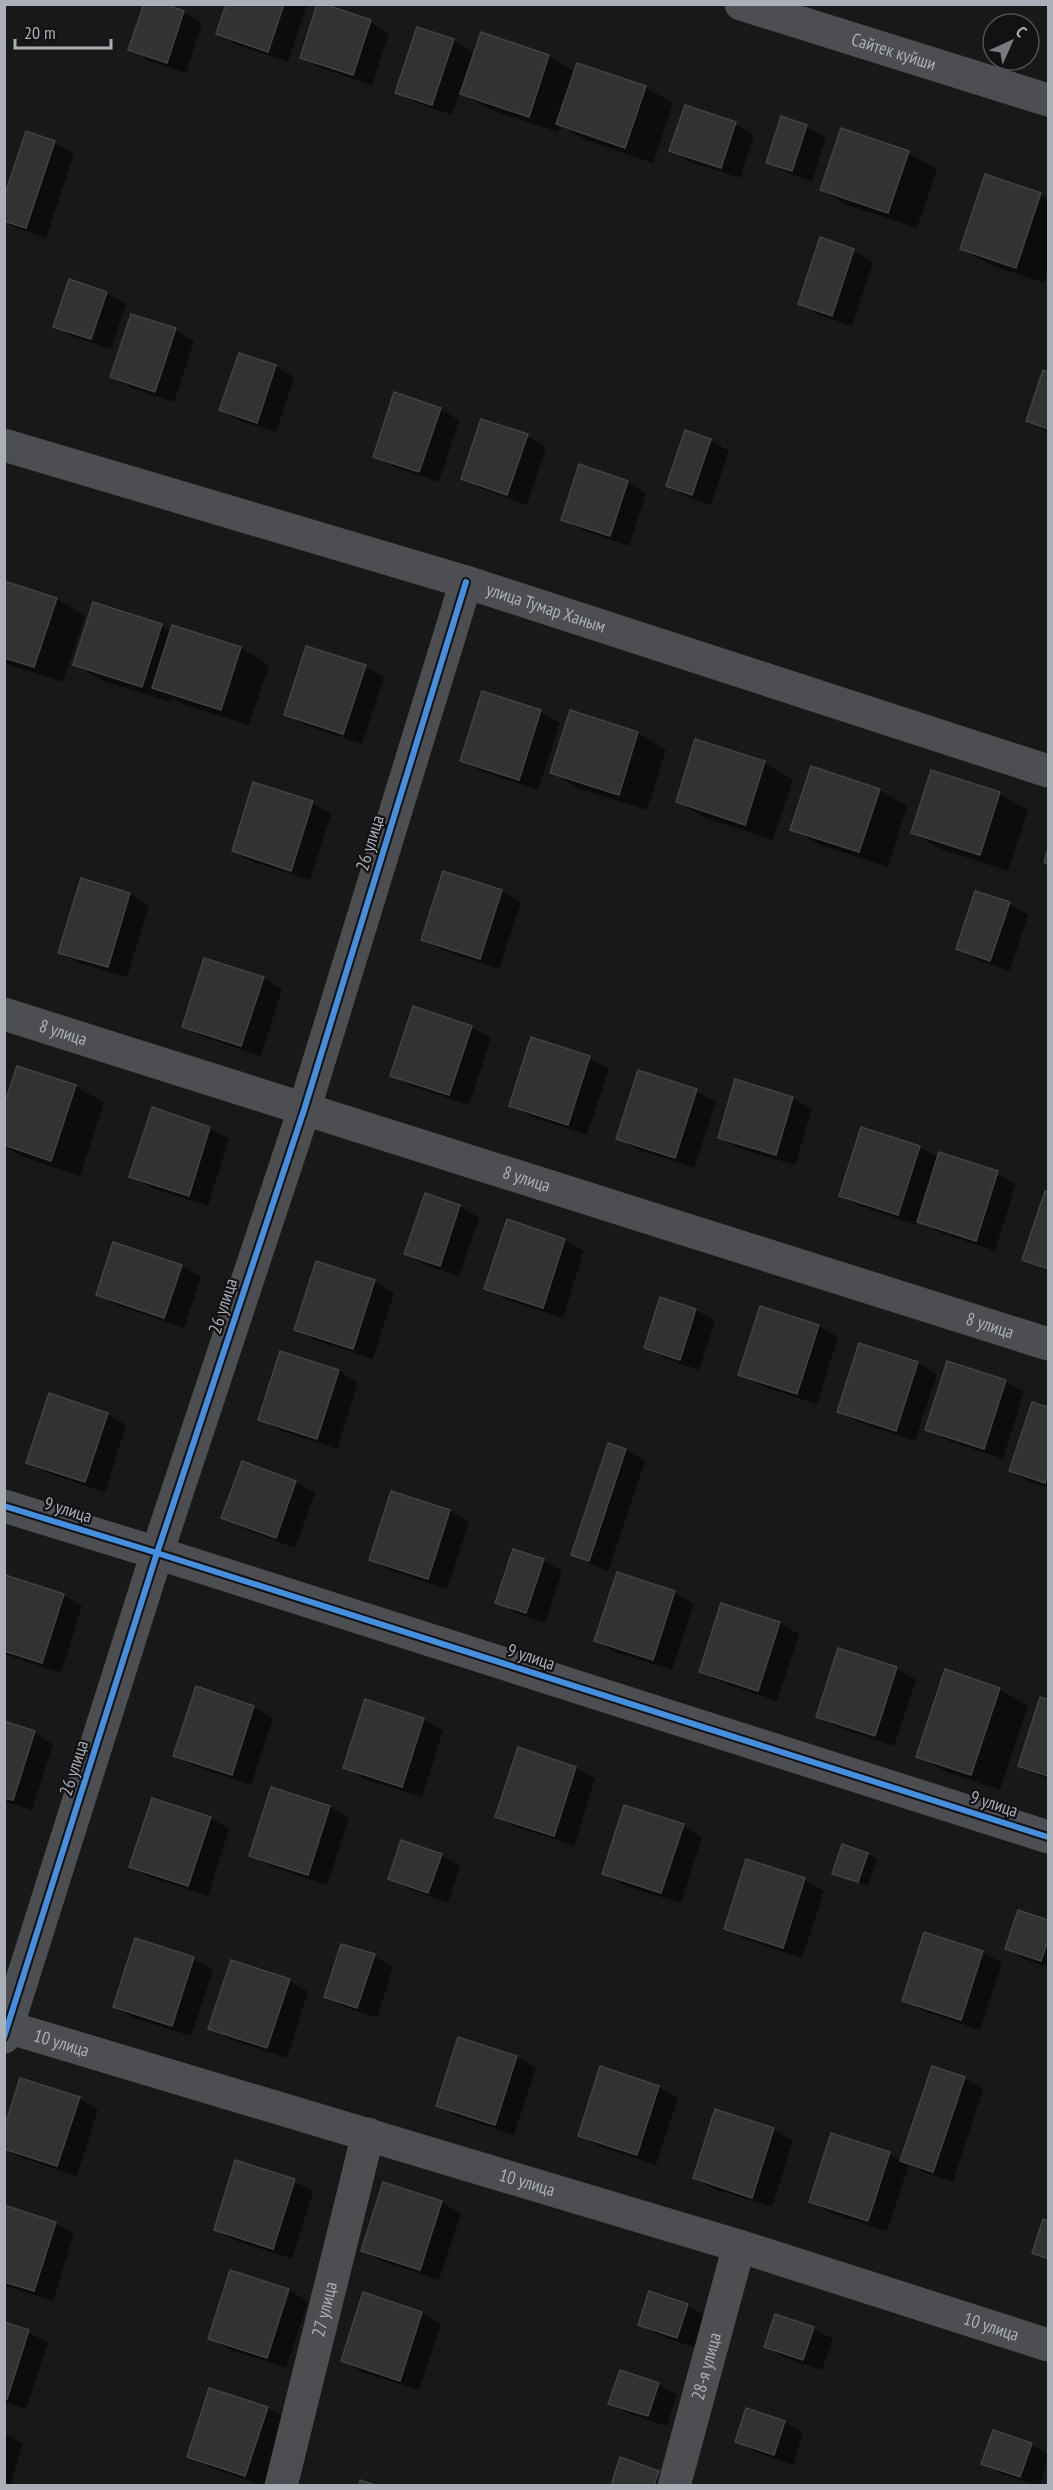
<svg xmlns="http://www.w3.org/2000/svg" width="1053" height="2490" font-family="'PT Sans Narrow',sans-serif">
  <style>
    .shadow { fill: #0007 }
    .building { fill: #323233; stroke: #414244; stroke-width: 1.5 }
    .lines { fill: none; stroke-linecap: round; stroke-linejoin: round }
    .minor { stroke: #4d4e51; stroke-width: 33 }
    .cycleway-casing { stroke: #121214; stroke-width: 10 }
    .cycleway { stroke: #468fdf; stroke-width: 6 }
    .labels { text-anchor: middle; stroke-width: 4.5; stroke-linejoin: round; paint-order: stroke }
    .street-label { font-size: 18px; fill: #abafb7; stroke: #121214 }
  </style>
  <rect width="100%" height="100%" fill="#181818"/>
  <g class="shadow">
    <path d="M227,4H307L288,62L237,45L218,34Z"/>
    <path d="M183,12L202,23L186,73L149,61L130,49Z"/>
    <path d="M370,22L389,33L372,85L321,68L302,57Z"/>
    <path d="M418,29L454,40L473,52L452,115L416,103L397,92Z"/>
    <path d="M482,34L549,56L575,72L645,87L673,103L653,163L586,140L560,125L558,132L491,110L462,94Z"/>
    <path d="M782,118L807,127L826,138L812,181L787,173L767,162Z"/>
    <path d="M735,124L754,135L740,178L690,162L671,151Z"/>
    <path d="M54,142L74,154L46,238L18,229L4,221Z"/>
    <path d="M908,153L937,169L917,228L850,206L821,190Z"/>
    <path d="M1040,194L1048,199V270L1044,283L990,265L962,249Z"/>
    <path d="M821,239L854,251L873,262L852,326L819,315L800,303Z"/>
    <path d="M106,293L126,304L111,349L74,337L55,326Z"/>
    <path d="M175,330L194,341L174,402L131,388L112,376Z"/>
    <path d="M275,366L294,377L276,432L240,421L221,410Z"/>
    <path d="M1044,372L1048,373V432L1028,421Z"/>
    <path d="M440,409L459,420L439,482L394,467L375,456Z"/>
    <path d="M527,436L546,447L527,505L482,489L463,478Z"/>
    <path d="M710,440L729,451L711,505L687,497L668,486Z"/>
    <path d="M627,482L646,493L629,546L582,530L563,519Z"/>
    <path d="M4,582L57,599L85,616L63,682L4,663Z"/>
    <path d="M161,626L171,631L241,648L269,665L249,725L182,704L172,698L171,702L103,681L75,664Z"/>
    <path d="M365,666L384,677L362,744L343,738L366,668H363L340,737L305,725L286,714Z"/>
    <path d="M483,693L541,712L560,723L538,790L481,771L461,760Z"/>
    <path d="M571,712L638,733L666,750L647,810L580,789L551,772Z"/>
    <path d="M764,763L793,779L773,840L706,818L677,802Z"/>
    <path d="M932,772L1000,794L1028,810L1008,871L941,849L913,833Z"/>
    <path d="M879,790L907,806L888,867L820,845L792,829Z"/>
    <path d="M312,803L331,814L310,880L253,862L233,851Z"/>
    <path d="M501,891L521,902L499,969L442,950L422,939Z"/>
    <path d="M130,894L149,905L127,977L79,963L60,952Z"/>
    <path d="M1009,904L1028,915L1010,971L977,960L958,948Z"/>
    <path d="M263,978L282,989L261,1056L203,1037L184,1026Z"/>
    <path d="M471,1027L491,1038L469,1105L411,1086L392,1075Z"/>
    <path d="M589,1058L609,1069L587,1135L530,1116L511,1105Z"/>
    <path d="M736,1081L793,1098L812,1109L795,1165L738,1148L719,1137Z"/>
    <path d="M75,1086L104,1102L80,1176L23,1157L4,1146V1110Z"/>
    <path d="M696,1091L716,1102L694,1168L637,1149L618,1138Z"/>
    <path d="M153,1109L210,1128L229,1139L208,1206L150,1187L131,1176Z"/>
    <path d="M920,1147L939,1158L997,1173L1016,1184L995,1251L938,1232L918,1221L917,1225L860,1206L841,1195Z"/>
    <path d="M1046,1193L1048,1194V1272L1024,1259Z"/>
    <path d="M425,1195L460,1206L479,1218L459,1276L425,1265L406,1253Z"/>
    <path d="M508,1221L565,1240L584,1251L563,1318L505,1299L486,1288Z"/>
    <path d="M114,1244L182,1266L201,1277L184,1328L117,1305L98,1294Z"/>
    <path d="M317,1263L375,1282L394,1293L373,1359L315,1340L296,1329Z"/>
    <path d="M661,1299L696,1310L715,1321L699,1370L665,1358L645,1347Z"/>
    <path d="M761,1307L819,1326L838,1337L817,1404L759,1385L740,1374Z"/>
    <path d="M860,1344L918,1363L937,1374L915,1441L858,1422L839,1411Z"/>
    <path d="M281,1353L339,1371L358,1383L337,1449L279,1430L260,1419Z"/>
    <path d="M1005,1381L1024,1392L1003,1459L946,1440L926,1429Z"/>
    <path d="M1033,1404L1048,1409V1488L1030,1482L1011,1471Z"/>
    <path d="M107,1414L126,1425L105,1492L47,1473L28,1462Z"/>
    <path d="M609,1445L626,1450L645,1461L608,1571L592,1565L573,1554Z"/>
    <path d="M296,1482L315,1493L295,1548L242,1528L223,1517Z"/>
    <path d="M392,1492L450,1511L469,1522L447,1589L390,1570L370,1559Z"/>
    <path d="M543,1560L562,1571L545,1623L516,1613L497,1602Z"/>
    <path d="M618,1574L675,1593L694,1604L672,1670L615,1652L596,1641Z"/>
    <path d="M6,1576L63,1595L82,1606L61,1673L4,1654Z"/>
    <path d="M780,1623L799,1634L777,1701L720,1682L701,1671Z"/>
    <path d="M839,1650L897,1669L916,1680L894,1746L837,1727L818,1716Z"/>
    <path d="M197,1688L254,1707L273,1718L251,1785L194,1766L175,1755Z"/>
    <path d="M999,1689L1028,1706L1000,1790L946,1772L918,1756Z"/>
    <path d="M1041,1698L1048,1701V1779L1020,1765Z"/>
    <path d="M366,1701L424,1720L443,1731L422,1797L364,1779L345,1767Z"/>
    <path d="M4,1723L34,1733L53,1744L32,1810L4,1801Z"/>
    <path d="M519,1749L576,1768L595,1779L574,1846L516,1827L497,1816Z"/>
    <path d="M330,1807L349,1818L327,1885L270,1866L251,1855Z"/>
    <path d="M210,1818L229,1829L208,1896L150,1877L131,1866Z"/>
    <path d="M683,1826L702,1837L681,1903L623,1885L604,1874Z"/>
    <path d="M867,1854L877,1859L868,1886L834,1873Z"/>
    <path d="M441,1855L460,1866L448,1903L409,1889L390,1878Z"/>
    <path d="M747,1861L805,1880L824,1891L802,1958L745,1939L726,1928Z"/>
    <path d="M1019,1912L1048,1922V1967L1026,1960L1007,1949Z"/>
    <path d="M925,1934L983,1952L1002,1963L980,2030L923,2011L904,2000Z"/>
    <path d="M374,1956L393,1967L377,2018L345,2007L326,1996Z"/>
    <path d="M193,1959L213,1970L191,2036L134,2018L114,2007Z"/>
    <path d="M289,1981L308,1992L287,2058L229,2039L210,2028Z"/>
    <path d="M459,2039L517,2057L536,2068L514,2135L457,2116L438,2105Z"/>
    <path d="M964,2078L983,2089L953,2182L921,2171L909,2164L887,2231L830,2213L811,2201L832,2135L889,2154L902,2161Z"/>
    <path d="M658,2087L678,2098L656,2165L599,2146L580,2135Z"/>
    <path d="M79,2098L98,2110L77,2176L19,2157L4,2149Z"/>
    <path d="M716,2111L774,2130L793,2141L772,2207L714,2189L695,2178Z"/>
    <path d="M294,2181L313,2192L292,2259L234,2240L215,2229Z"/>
    <path d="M441,2202L461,2214L439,2280L382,2261L363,2250Z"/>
    <path d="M4,2207L55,2223L74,2234L53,2301L4,2285Z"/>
    <path d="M1044,2221L1048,2223V2261L1034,2253Z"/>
    <path d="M289,2290L308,2301L286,2368L229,2349L210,2338Z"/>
    <path d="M687,2305L707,2316L696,2348L659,2335L639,2324Z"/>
    <path d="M422,2313L441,2324L419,2390L362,2372L343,2361Z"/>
    <path d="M4,2324L28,2332L48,2343L26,2409L4,2402Z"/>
    <path d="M813,2328L833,2339L822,2370L785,2358L766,2347Z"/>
    <path d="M658,2384L677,2395L667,2426L629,2414L610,2403Z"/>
    <path d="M267,2408L287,2419L265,2486L208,2467L189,2456Z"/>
    <path d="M784,2422L803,2433L793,2465L756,2452L737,2441Z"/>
    <path d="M4,2433L23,2444L10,2486H4Z"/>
    <path d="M1031,2444L1048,2455L1040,2486L1002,2474L983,2463Z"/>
    <path d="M658,2472L677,2483L676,2486H612Z"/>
  </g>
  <g class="building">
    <path d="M144,4H165L184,11L167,63L128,50Z"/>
    <path d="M226,4H284L268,52L216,34Z"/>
    <path d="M317,4H324L371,20L353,75L300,58Z"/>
    <path d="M417,27L454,39L432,105L395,93Z"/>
    <path d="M481,32L549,55L529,117L460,94Z"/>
    <path d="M577,63L646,86L625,148L556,124Z"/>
    <path d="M685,105L736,122L721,168L669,151Z"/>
    <path d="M781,116L807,125L792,171L766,163Z"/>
    <path d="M841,128L909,151L888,213L820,190Z"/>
    <path d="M26,131L55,141L26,228L4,221V197Z"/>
    <path d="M985,174L1041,193L1016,268L960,249Z"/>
    <path d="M820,237L854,249L832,316L798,304Z"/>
    <path d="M69,279L107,292L91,339L53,327Z"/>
    <path d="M131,314L176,328L155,392L110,377Z"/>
    <path d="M239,353L276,365L257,423L219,410Z"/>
    <path d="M1043,370L1048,372V429L1026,421Z"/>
    <path d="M394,392L441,408L419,472L373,457Z"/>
    <path d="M481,419L528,434L507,495L461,479Z"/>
    <path d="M685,430L711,439L692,495L666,486Z"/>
    <path d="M579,464L628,481L610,536L561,520Z"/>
    <path d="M4,581L57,598L34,667L4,658Z"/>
    <path d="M93,602L162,624L142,687L73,665Z"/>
    <path d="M172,625L241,647L221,710L152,688Z"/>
    <path d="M306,646L366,665L343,734L284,715Z"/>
    <path d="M482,691L541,710L519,780L460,761Z"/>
    <path d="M570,710L638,732L619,795L550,773Z"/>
    <path d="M695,739L765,761L745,825L676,802Z"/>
    <path d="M811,766L880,789L859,852L790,830Z"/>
    <path d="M931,770L1000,792L980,855L911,833Z"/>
    <path d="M253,782L313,801L291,871L232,851Z"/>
    <path d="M1048,849V864L1044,862Z"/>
    <path d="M443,871L502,890L480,959L421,940Z"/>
    <path d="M81,878L130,893L108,967L58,953Z"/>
    <path d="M975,891L1010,902L990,961L956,949Z"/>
    <path d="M204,958L264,977L241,1046L182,1027Z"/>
    <path d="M413,1006L472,1026L449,1095L390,1076Z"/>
    <path d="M531,1037L590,1056L568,1125L509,1106Z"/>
    <path d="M17,1066L76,1085L51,1161L4,1145V1105Z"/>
    <path d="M638,1070L697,1089L675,1158L616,1139Z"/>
    <path d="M735,1079L793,1097L776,1155L718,1138Z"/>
    <path d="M152,1107L210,1127L189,1196L129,1177Z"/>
    <path d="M861,1127L920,1146L898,1215L839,1196Z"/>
    <path d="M939,1152L998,1171L976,1241L917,1222Z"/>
    <path d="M1045,1191L1048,1192V1269L1022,1260Z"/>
    <path d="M425,1193L460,1205L440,1266L404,1254Z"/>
    <path d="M507,1219L565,1239L543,1308L484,1289Z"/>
    <path d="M113,1242L182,1265L164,1318L96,1295Z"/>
    <path d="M316,1261L375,1280L353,1349L294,1330Z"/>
    <path d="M660,1297L696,1309L680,1360L644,1348Z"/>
    <path d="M760,1306L819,1325L797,1394L738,1375Z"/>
    <path d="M859,1343L918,1362L896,1431L837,1412Z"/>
    <path d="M280,1351L339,1370L317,1439L258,1420Z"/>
    <path d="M947,1361L1006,1380L984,1449L925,1430Z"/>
    <path d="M49,1393L108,1413L85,1482L26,1463Z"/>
    <path d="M1032,1402L1048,1407V1473L1045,1483L1009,1471Z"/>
    <path d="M608,1443L626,1449L589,1561L571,1555Z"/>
    <path d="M242,1461L296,1481L276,1538L221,1518Z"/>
    <path d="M391,1491L450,1510L428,1579L369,1560Z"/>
    <path d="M513,1549L544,1559L526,1613L495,1603Z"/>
    <path d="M617,1572L675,1591L653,1660L594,1641Z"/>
    <path d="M5,1575L64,1594L42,1663L4,1651Z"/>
    <path d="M721,1603L780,1622L758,1691L699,1672Z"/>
    <path d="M838,1648L897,1667L875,1736L816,1717Z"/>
    <path d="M945,1669L1000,1688L971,1775L916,1757Z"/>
    <path d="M196,1686L254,1706L232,1775L173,1756Z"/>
    <path d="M1040,1697L1048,1699V1776L1018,1766Z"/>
    <path d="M365,1699L424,1718L402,1787L343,1768Z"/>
    <path d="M4,1721L35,1731L13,1800L4,1798Z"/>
    <path d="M518,1747L576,1767L554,1836L495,1817Z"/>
    <path d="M271,1787L330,1806L308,1875L249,1856Z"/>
    <path d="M152,1798L211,1817L188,1886L129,1867Z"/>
    <path d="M624,1805L684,1824L661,1893L602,1874Z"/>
    <path d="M401,1840L442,1854L428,1893L388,1879Z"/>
    <path d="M842,1844L868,1853L858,1882L832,1874Z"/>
    <path d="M746,1859L805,1878L783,1948L724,1929Z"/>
    <path d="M1018,1910L1048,1920V1940L1041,1961L1005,1949Z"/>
    <path d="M924,1932L983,1951L961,2020L902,2001Z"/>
    <path d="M135,1938L194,1957L172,2026L113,2007Z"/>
    <path d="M341,1944L375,1954L357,2008L324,1997Z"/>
    <path d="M231,1960L290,1979L267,2048L208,2029Z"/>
    <path d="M458,2037L517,2056L495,2125L436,2106Z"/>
    <path d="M600,2066L659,2086L637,2155L578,2136Z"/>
    <path d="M932,2066L965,2077L933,2172L900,2161Z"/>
    <path d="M20,2078L80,2097L57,2166L4,2149V2128Z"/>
    <path d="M715,2109L774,2128L752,2198L693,2178Z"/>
    <path d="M831,2133L890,2152L868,2221L809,2202Z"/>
    <path d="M235,2160L295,2179L273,2249L214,2230Z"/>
    <path d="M383,2182L442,2201L420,2270L361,2251Z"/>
    <path d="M4,2205L56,2222L34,2291L4,2282Z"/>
    <path d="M1043,2219L1048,2221V2259L1032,2253Z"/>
    <path d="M230,2270L289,2289L267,2358L208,2339Z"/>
    <path d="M649,2291L688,2304L677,2338L638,2325Z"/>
    <path d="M363,2292L422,2312L400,2381L341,2361Z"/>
    <path d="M775,2314L814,2327L803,2360L764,2347Z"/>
    <path d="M4,2322L29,2330L7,2399L4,2398Z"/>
    <path d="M620,2370L659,2383L648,2416L608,2404Z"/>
    <path d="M209,2388L268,2407L245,2476L187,2457Z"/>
    <path d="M746,2408L785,2421L774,2455L735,2442Z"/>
    <path d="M993,2430L1032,2443L1020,2477L981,2464Z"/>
    <path d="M620,2457L659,2471L654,2486H611Z"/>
    <path d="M360,2480L378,2486H359Z"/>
  </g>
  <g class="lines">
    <g class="minor">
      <path id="s1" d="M741,4L1048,100"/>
      <path id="s2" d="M4,445L466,582L1048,771"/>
      <path id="s3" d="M4,1014L1048,1344"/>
      <path d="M4,1506L157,1553L1048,1837"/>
      <path id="s4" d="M4,2026L739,2246L1048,2345"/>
      <path d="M4,2037L157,1553L304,1110L466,582"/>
      <path id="s5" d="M281,2486L368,2134"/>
      <path id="s6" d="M674,2486L739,2246"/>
    </g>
    <g class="cycleway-casing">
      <g id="cycleway">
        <path d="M4,1506L157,1553L1048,1837"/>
        <path d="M4,2037L157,1553L304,1110L466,582"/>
      </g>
    </g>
    <use href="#cycleway" class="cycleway"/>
  </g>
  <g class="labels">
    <g class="street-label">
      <text dy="6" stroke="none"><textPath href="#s1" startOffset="160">Сайтек куйши</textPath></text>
      <text dy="6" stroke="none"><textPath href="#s2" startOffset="566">улица Тумар Ханым</textPath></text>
      <text transform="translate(370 843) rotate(-73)" y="6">26 улица</text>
      <text dy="6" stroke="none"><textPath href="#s3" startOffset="62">8 улица</textPath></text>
      <text dy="6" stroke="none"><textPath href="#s3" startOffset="548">8 улица</textPath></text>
      <text transform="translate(223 1306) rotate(-72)" y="6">26 улица</text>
      <text dy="6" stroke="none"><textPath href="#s3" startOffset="1034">8 улица</textPath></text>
      <text transform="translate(68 1510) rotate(17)" y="6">9 улица</text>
      <text transform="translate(531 1657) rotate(18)" y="6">9 улица</text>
      <text transform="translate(74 1768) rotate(-72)" y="6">26 улица</text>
      <text transform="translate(994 1804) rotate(18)" y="6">9 улица</text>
      <text dy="6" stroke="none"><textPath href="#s4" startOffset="60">10 улица</textPath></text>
      <text dy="6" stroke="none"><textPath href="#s4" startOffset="546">10 улица</textPath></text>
      <text dy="6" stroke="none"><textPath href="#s5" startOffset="182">27 улица</textPath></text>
      <text dy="6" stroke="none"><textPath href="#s4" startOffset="1032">10 улица</textPath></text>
      <text dy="6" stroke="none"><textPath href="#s6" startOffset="124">28-я улица</textPath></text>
    </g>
  </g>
  <rect width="1053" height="2490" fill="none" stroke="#abafb7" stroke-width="12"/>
  <g transform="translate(1011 42) rotate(45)"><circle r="28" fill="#121214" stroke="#4f5155" stroke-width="1.5"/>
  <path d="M0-4.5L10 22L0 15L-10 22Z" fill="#787a7f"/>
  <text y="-9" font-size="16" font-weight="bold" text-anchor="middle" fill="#abafb7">С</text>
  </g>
  <path d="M15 39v9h96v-9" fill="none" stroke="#abafb7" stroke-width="3"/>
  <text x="24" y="39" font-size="18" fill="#abafb7" stroke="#121214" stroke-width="4.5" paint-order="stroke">20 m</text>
</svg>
